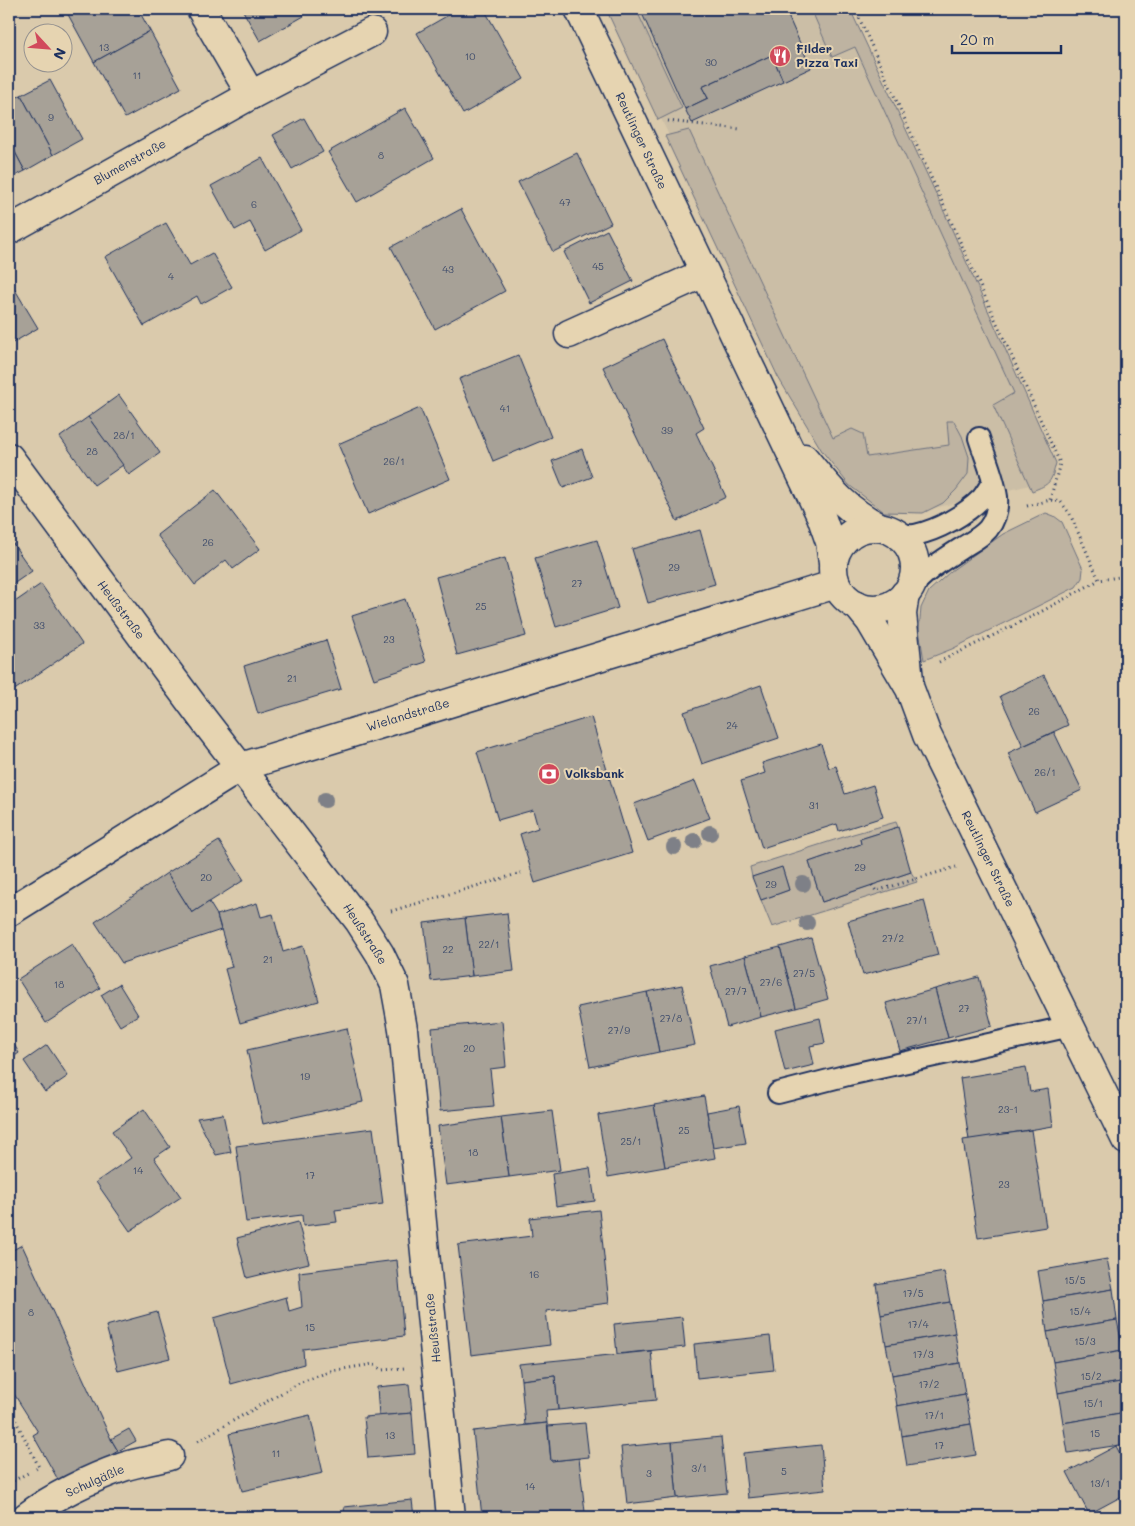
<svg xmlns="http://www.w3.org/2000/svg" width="1135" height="1526" font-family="Mali,sans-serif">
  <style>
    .built { fill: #cbbea6 }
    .green { fill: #beb3a1; stroke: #6c7180 }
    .building { fill: #a7a197; stroke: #1b2f5e }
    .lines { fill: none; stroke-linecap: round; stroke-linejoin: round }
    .lane-casing { stroke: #1b2f5e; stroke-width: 24 }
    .street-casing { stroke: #1b2f5e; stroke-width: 31 }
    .secondary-casing { stroke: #1b2f5e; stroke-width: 31 }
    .path { stroke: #1b2f5e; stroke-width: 3; stroke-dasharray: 1 4; stroke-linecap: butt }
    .lane { stroke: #e6d4b1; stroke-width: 20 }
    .street { stroke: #e6d4b1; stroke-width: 28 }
    .secondary { stroke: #e6d4b1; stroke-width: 28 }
    .tree { fill: #7e8087 }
    .labels { text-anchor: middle; stroke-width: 4; stroke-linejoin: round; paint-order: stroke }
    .number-label { font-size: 10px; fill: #3e4c6c }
    .poi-label { font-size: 12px; font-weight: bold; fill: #1b2f5e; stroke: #e6d4b1; text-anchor: start }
    .street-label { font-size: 12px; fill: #1b2f5e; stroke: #e6d4b1 }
  </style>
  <rect width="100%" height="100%" fill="#dacaac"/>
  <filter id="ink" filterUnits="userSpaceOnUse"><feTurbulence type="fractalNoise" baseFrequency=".02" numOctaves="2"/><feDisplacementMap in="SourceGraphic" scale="10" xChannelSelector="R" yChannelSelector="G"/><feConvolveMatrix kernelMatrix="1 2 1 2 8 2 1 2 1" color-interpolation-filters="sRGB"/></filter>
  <g filter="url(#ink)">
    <path class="built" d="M609,9H843L1044,447L1051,480L926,510L848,482L777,363Z"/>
    <g class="green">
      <path d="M606,9H636L682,108L658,120Z"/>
      <path d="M811,9H850L937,196L1056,463C1051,483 1050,484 1032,491L993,405L1014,393L855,47L832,57Z"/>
      <path d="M689,130L833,438L852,429L863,434L867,457L949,445L947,421H954L962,436L969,457L968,474L956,490L943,503L923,513L884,512L849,485L822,451L778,377L665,136Z"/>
      <path d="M1046,513L1054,516L1062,522L1083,569L1082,578L1076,587L952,649L924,660L919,630L921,608L929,591L951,571L1003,534Z"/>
      <path d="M896,822L898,827L860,839L861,844L809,862L822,902L911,872L917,882L772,927L761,900L789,890L782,868L752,877L750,867L853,834Z"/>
    </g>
    <g class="building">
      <path d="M65,9H138L150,31L94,62Z"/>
      <path d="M242,9H300L304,16L260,41Z"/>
      <path d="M459,9H484L524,79L463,114L417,33Z"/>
      <path d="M640,9H785L811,68L783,81L772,55L702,87L708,98L685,109Z"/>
      <path d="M150,31L181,88L125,118L94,62Z"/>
      <path d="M772,55L783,81L692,123L685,109L708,98L702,87Z"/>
      <path d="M50,80L82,139L53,155L21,95Z"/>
      <path d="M21,95L53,155L25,171L9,141V102Z"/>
      <path d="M405,108L434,158L357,202L328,152Z"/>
      <path d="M304,118L323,152L292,169L273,135Z"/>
      <path d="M9,141L25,171L9,179Z"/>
      <path d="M577,153L611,223L553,252L518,182Z"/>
      <path d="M262,158L301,230L265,250L250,222L235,230L211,186Z"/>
      <path d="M461,209L505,291L435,329L391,247Z"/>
      <path d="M166,223L190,265L212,253L232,287L201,304L197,296L144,326L105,257Z"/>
      <path d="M607,230L633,281L589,303L564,252Z"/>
      <path d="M11,283L38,328L9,345V285Z"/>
      <path d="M662,339L704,428L696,433L726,497L677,521L603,367Z"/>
      <path d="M518,355L551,437L493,461L459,379Z"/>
      <path d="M119,395L160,453L129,475L88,417Z"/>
      <path d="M420,408L450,479L368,514L338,444Z"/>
      <path d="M88,417L123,465L94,485L60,437Z"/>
      <path d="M582,449L592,477L563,488L552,461Z"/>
      <path d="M215,490L260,549L233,569L226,560L195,585L157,535Z"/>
      <path d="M700,530L715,584L648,603L632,549Z"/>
      <path d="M9,538L32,571L9,587Z"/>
      <path d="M597,540L618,608L556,627L535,558Z"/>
      <path d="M505,558L526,636L457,655L436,577Z"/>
      <path d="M41,584L82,644L13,691L9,684V606Z"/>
      <path d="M405,599L426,662L374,679L352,616Z"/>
      <path d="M326,640L341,689L258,714L244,666Z"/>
      <path d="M1044,675L1068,725L1023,746L1000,696Z"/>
      <path d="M761,685L779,738L702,764L684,712Z"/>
      <path d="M591,717L632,853L535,883L520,834L538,828L533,810L498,820L477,752Z"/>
      <path d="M1054,732L1082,790L1035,812L1008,753Z"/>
      <path d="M821,744L829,768L836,766L845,794L873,785L883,817L839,831L837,824L762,848L741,781L765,773L762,763Z"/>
      <path d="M695,781L710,818L648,841L634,804Z"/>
      <path d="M898,827L911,872L822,902L809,862L861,844L860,839Z"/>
      <path d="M219,841L244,880L192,913L167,873Z"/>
      <path d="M782,867L789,890L761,900L752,877Z"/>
      <path d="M167,873L192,913L209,902L217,915L221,930L122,963L95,922Z"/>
      <path d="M924,900L938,955L863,975L848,921Z"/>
      <path d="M257,903L261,917L273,914L283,952L303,946L319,1001L240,1023L225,969L232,967L217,915Z"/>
      <path d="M507,913L514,971L472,976L465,918Z"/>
      <path d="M465,918L472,976L431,981L424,923Z"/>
      <path d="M811,938L828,999L796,1008L780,947Z"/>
      <path d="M72,944L100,988L46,1023L18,979Z"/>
      <path d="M780,947L796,1008L761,1017L745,956Z"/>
      <path d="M745,956L761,1017L727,1027L710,966Z"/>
      <path d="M979,977L992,1026L948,1038L935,989Z"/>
      <path d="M119,984L138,1015L120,1026L101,995Z"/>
      <path d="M682,985L695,1045L659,1052L647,992Z"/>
      <path d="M935,989L948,1038L900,1051L886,1003Z"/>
      <path d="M647,992L659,1052L590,1067L578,1007Z"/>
      <path d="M820,1018L825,1043L810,1046L814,1065L785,1072L775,1029Z"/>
      <path d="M502,1021L506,1067L490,1069L494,1106L440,1111L432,1028Z"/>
      <path d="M347,1028L363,1102L263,1124L247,1050Z"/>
      <path d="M9,1036L19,1053L9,1060Z"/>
      <path d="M47,1045L68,1076L45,1092L24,1061Z"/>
      <path d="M1026,1067L1030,1092L1048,1089L1053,1126L969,1140L960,1078Z"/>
      <path d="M704,1096L715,1158L665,1167L654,1105Z"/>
      <path d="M654,1105L665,1167L608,1177L598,1115Z"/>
      <path d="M739,1106L746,1143L713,1148L707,1112Z"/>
      <path d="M144,1109L170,1147L154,1158L181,1197L130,1231L96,1182L131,1158L112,1131Z"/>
      <path d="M552,1111L560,1170L509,1177L501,1117Z"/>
      <path d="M223,1114L231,1152L216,1155L197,1118Z"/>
      <path d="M501,1117L509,1177L446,1185L438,1126Z"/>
      <path d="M373,1128L383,1204L335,1210L337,1222L303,1226L302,1215L246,1222L236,1146Z"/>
      <path d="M1031,1130L1046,1227L978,1238L963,1140Z"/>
      <path d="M590,1168L595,1201L556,1206L552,1174Z"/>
      <path d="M599,1210L609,1303L546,1311L550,1345L471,1355L458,1245L532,1236L530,1218Z"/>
      <path d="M298,1222L309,1263L247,1278L237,1238Z"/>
      <path d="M22,1245L111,1439L118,1451L61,1485L33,1435L38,1432L9,1386V1382L13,1379L9,1371V1252Z"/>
      <path d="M1107,1259L1113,1289L1043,1301L1038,1271Z"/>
      <path d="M397,1260L404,1336L303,1349L304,1364L231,1384L214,1318L286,1297L289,1311L302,1307L299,1272Z"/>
      <path d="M944,1272L950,1302L881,1315L876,1284Z"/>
      <path d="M1113,1289L1117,1320L1047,1332L1043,1301Z"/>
      <path d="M950,1302L955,1333L886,1345L881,1315Z"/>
      <path d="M157,1312L170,1358L118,1371L106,1326Z"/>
      <path d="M682,1317L685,1347L617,1354L614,1324Z"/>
      <path d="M1117,1320L1123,1350L1053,1362L1047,1332Z"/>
      <path d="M955,1333L960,1363L892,1375L886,1345Z"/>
      <path d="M770,1336L774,1370L697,1378L694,1344Z"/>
      <path d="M1123,1350L1126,1381L1058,1393L1053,1362Z"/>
      <path d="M651,1351L656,1400L558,1410L555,1376L521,1380L519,1364Z"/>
      <path d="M960,1363L965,1394L897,1406L892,1375Z"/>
      <path d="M555,1376L558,1410L546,1411L547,1423L525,1425L521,1380Z"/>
      <path d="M1126,1381V1412L1063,1423L1058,1393Z"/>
      <path d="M409,1384L412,1413L379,1416L377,1387Z"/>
      <path d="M965,1394L971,1424L902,1436L897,1406Z"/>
      <path d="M1126,1412V1444L1068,1453L1063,1423Z"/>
      <path d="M412,1413L415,1454L368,1458L364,1417Z"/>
      <path d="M310,1415L323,1473L242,1491L229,1434Z"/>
      <path d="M547,1423L551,1461L579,1458L585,1512L529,1517H482L473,1431Z"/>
      <path d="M585,1423L589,1457L551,1461L548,1426Z"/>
      <path d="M971,1424L976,1455L907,1466L902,1436Z"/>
      <path d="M129,1429L136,1441L118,1451L111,1439Z"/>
      <path d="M721,1437L727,1493L677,1498L672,1442Z"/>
      <path d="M672,1442L677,1498L627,1504L621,1447Z"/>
      <path d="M821,1445L825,1490L748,1498L743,1453Z"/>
      <path d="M1116,1446L1126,1465V1494L1089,1514L1067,1472Z"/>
      <path d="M412,1500L414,1517H345L344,1507Z"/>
    </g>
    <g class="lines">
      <g class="lane-casing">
        <g id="lane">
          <path d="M896,532C902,534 908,536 915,535C938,530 965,515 982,498C986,493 989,487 993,482"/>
          <path d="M909,590C923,573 941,561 960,549C969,543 980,538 988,529C995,520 998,508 997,497C994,477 985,457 979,438"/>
          <path d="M778,1093L848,1075L1071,1026"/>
        </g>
      </g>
      <g class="street-casing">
        <g id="street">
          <path d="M201,9L251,95"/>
          <path d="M9,230L251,95L372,32"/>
          <path d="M569,334L704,273"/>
          <path d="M9,457L203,719L359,921L380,954L395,985L403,1029L451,1517"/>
          <path d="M9,912L241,767L836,584"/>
          <path d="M26,1517C52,1497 91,1478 123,1467C138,1462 154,1460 169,1456"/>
        </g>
      </g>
      <g class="secondary-casing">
        <g id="secondary">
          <path d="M579,9L821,516L830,542L833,562"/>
          <path d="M804,458C829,488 843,508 879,527"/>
          <circle cx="874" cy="568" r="41"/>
          <path d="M905,594L902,614L909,680"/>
          <path d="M857,605L870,621L910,689L927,735L1126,1140"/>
        </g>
      </g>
      <g class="path">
        <path d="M855,9L1060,463L1050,500"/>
        <path d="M668,121L740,129"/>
        <path d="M1027,506L1050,500L1061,502L1070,514L1099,580L1126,576"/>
        <path d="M939,662L1035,615L1099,580"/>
        <path d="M872,885L876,891L956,867"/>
        <path d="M391,911L521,873"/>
        <path d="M9,1407L39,1467L36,1469"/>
        <path d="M198,1441L299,1383L331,1371L373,1364L382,1370L405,1368"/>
        <path d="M9,1483L28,1473"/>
        <path d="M949,1517L1126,1516"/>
      </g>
      <use href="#lane" class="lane"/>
      <use href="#street" class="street"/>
      <use href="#secondary" class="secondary"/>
    </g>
    <g class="tree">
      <circle cx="325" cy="800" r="8"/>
      <circle cx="710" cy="833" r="8"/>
      <circle cx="694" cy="841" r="8"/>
      <circle cx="674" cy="847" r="8"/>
      <circle cx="803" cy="884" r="8"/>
      <circle cx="807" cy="923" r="8"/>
    </g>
  </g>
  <defs>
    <g id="restaurant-disc" transform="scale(1.125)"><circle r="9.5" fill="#d1495b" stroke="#e6d4b1"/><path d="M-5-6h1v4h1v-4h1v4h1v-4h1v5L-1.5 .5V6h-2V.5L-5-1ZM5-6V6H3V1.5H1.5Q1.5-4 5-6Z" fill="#fff"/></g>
    <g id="bank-disc" transform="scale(1.125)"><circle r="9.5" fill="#d1495b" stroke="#e6d4b1"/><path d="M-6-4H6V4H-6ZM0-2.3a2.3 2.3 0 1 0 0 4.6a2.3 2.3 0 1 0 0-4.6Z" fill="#fff"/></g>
  </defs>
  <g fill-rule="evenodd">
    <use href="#restaurant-disc" x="780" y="56"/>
    <use href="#bank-disc" x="549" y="774"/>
  </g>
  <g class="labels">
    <g class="number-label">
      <text x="104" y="51">13</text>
      <text x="470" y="60">10</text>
      <text x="711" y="66">30</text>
      <text x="137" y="79">11</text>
      <text x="51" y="121">9</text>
      <text x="381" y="159">8</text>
      <text x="565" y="206">47</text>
      <text x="254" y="208">6</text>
      <text x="598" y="270">45</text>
      <text x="448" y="273">43</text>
      <text x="171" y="280">4</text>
      <text x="505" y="412">41</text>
      <text x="667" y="434">39</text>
      <text x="124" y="439">28/1</text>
      <text x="92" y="455">28</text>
      <text x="394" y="465">26/1</text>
      <text x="208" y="546">26</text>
      <text x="674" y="571">29</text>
      <text x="577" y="587">27</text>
      <text x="481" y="610">25</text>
      <text x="39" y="629">33</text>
      <text x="389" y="643">23</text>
      <text x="292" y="682">21</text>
      <text x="1034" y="715">26</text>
      <text x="732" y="729">24</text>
      <text x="1045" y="776">26/1</text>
      <text x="814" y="809">31</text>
      <text x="860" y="871">29</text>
      <text x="206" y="881">20</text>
      <text x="771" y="888">29</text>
      <text x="893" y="942">27/2</text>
      <text x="489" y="948">22/1</text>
      <text x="448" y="953">22</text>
      <text x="268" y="963">21</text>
      <text x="804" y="977">27/5</text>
      <text x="771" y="986">27/6</text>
      <text x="59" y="988">18</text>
      <text x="736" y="995">27/7</text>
      <text x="964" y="1012">27</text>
      <text x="671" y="1022">27/8</text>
      <text x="917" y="1024">27/1</text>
      <text x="619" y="1034">27/9</text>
      <text x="469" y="1052">20</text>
      <text x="305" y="1080">19</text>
      <text x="1008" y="1113">23-1</text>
      <text x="684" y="1134">25</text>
      <text x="631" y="1145">25/1</text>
      <text x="473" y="1156">18</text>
      <text x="138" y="1174">14</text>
      <text x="310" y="1179">17</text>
      <text x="1004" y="1188">23</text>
      <text x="534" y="1278">16</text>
      <text x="1075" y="1284">15/5</text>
      <text x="913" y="1297">17/5</text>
      <text x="1080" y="1315">15/4</text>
      <text x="31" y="1316">8</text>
      <text x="918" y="1328">17/4</text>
      <text x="310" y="1331">15</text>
      <text x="1085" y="1345">15/3</text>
      <text x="923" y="1358">17/3</text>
      <text x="1091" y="1380">15/2</text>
      <text x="929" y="1388">17/2</text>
      <text x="1093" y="1407">15/1</text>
      <text x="934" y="1419">17/1</text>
      <text x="1095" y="1437">15</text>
      <text x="390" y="1439">13</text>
      <text x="939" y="1449">17</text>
      <text x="276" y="1457">11</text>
      <text x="699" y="1472">3/1</text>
      <text x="784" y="1475">5</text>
      <text x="649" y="1477">3</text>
      <text x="1100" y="1487">13/1</text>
      <text x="530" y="1490">14</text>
    </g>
    <g class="poi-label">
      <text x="796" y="53">Filder<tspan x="796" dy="14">Pizza Taxi</tspan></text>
      <text x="565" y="778">Volksbank</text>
    </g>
    <g class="street-label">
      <text transform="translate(641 141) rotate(65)" y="4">Reutlinger Straße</text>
      <text transform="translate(130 162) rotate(-29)" y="4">Blumenstraße</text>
      <text transform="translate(121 610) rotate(53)" y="4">Heußstraße</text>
      <text transform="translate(408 715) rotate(-17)" y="4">Wielandstraße</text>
      <text transform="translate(988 859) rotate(64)" y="4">Reutlinger Straße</text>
      <text transform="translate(365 934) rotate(57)" y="4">Heußstraße</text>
      <text transform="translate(433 1328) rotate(-96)" y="4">Heußstraße</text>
      <text transform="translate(95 1481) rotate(-24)" y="4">Schulgäßle</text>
    </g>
  </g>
  <rect width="1135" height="1526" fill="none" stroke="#e6d4b1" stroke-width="30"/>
  <rect x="15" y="15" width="1105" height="1496" fill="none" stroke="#1b2f5e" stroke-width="2" filter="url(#ink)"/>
  <g transform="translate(48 48) rotate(116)"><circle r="24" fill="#e6d4b1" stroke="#959290"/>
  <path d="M0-4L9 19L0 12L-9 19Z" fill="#d1495b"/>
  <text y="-8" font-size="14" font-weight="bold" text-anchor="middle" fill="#1b2f5e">N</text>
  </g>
  <path d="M952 45v8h109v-8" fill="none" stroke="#1b2f5e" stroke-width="2.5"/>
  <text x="960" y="45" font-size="15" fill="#1b2f5e" stroke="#e6d4b1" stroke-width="4" paint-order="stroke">20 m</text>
</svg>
